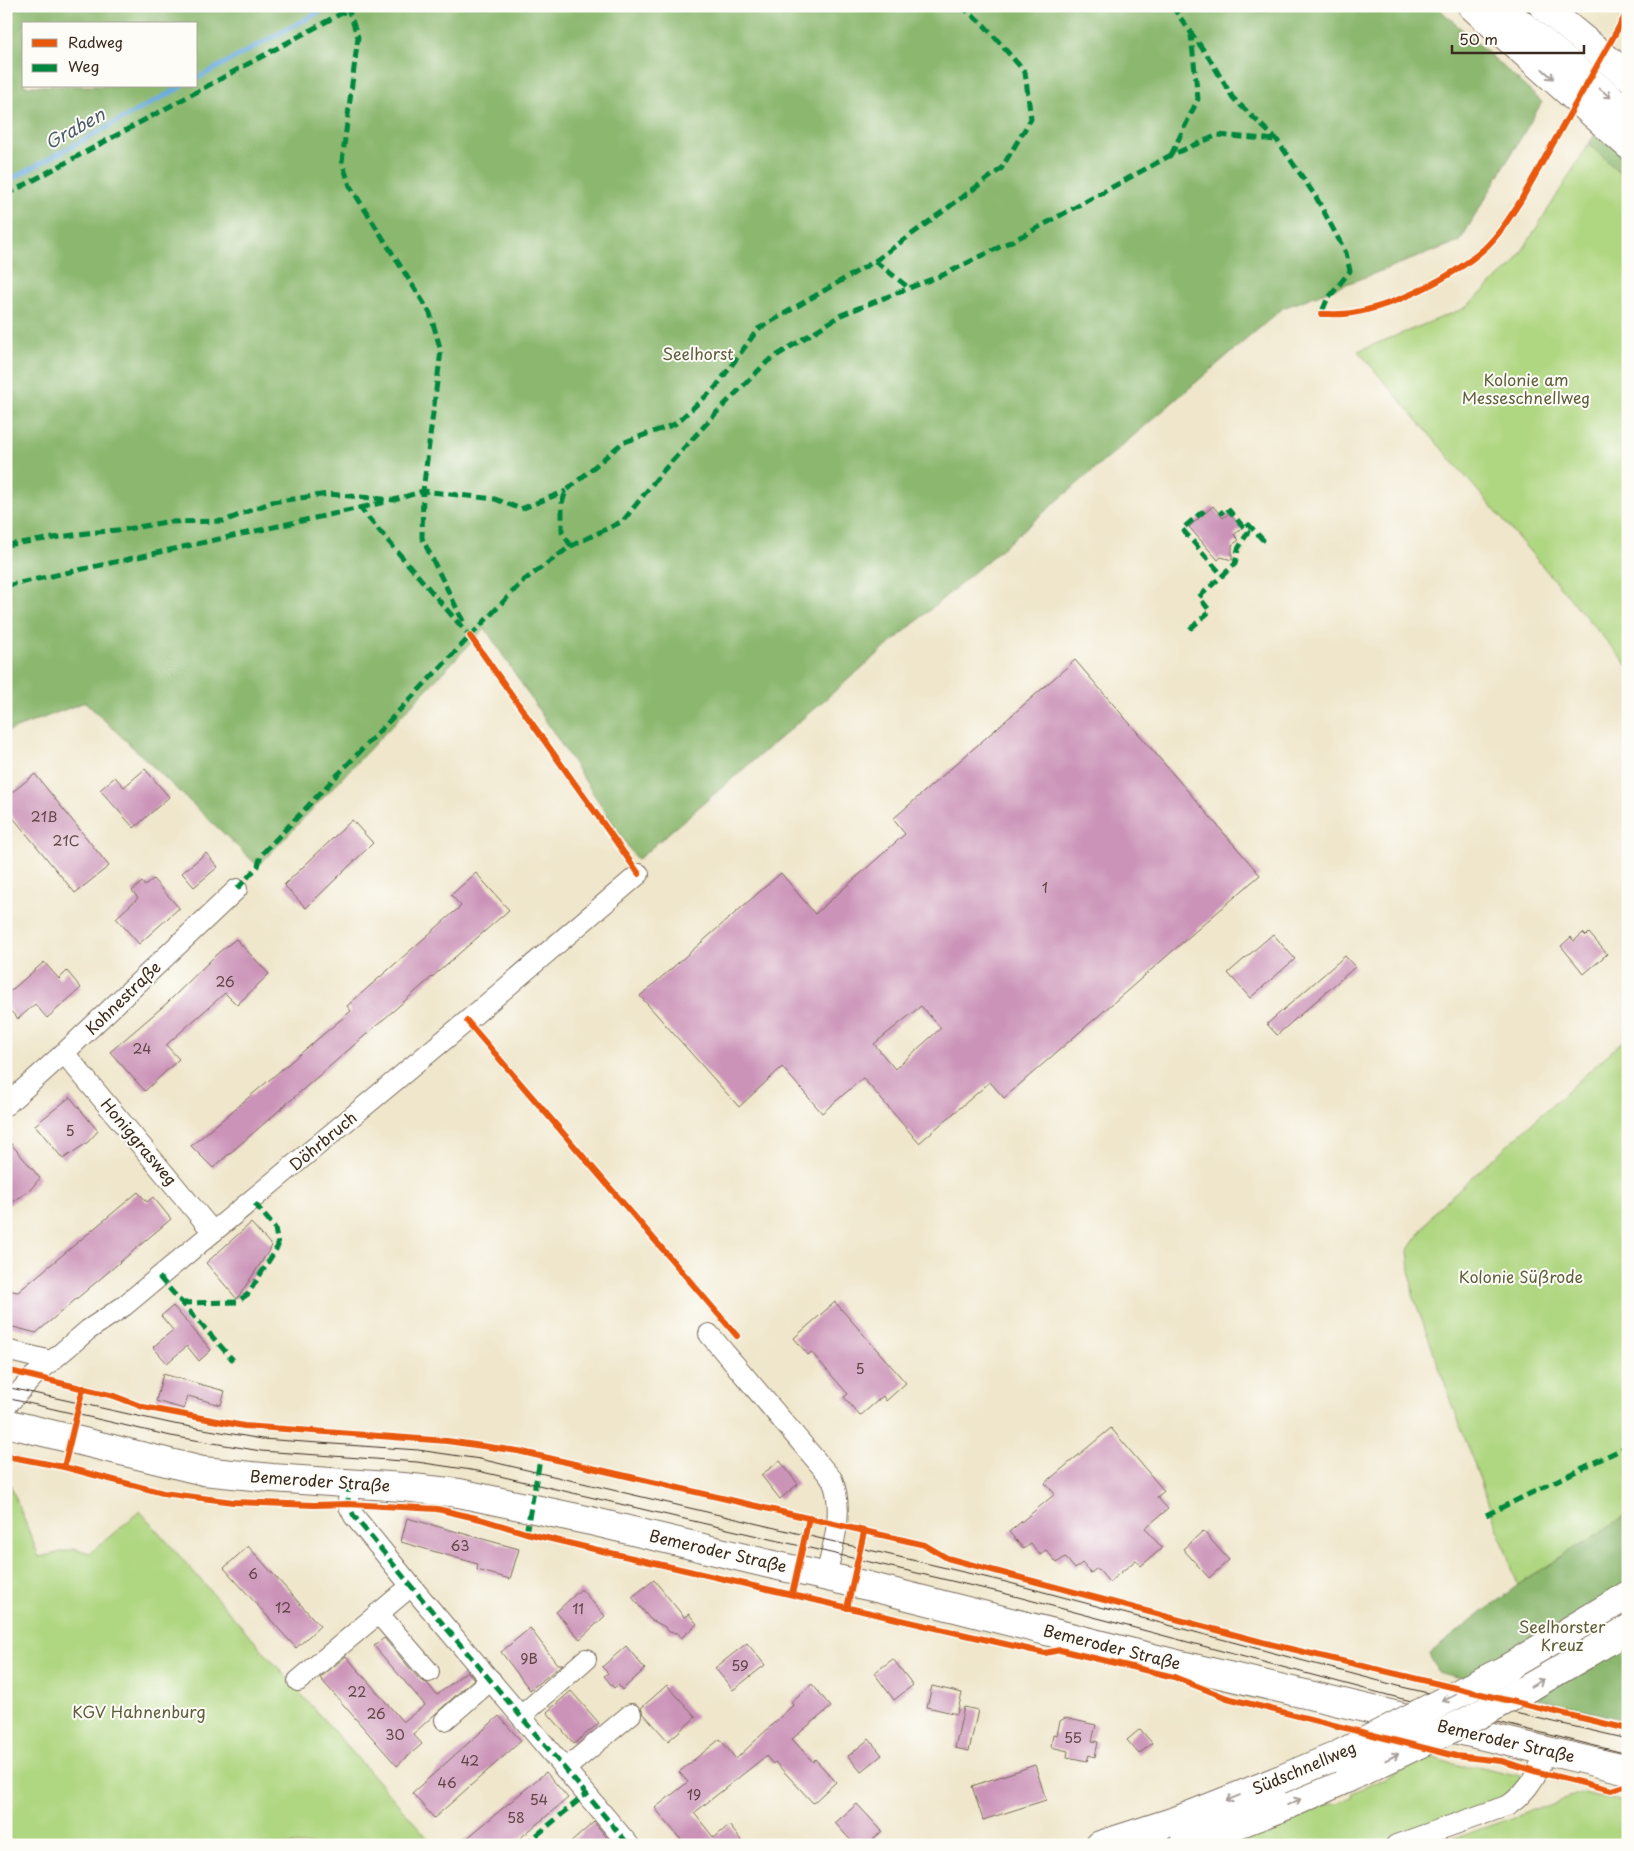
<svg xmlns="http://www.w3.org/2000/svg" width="1634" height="1851" font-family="'Playpen Sans',sans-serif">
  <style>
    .green { fill: #afd680; stroke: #75804f }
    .forest { fill: #8bb76e; stroke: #637046; fill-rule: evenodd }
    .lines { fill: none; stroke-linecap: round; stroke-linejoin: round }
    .stream { stroke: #69abde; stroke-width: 5 }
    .building { fill: #cb93b8; fill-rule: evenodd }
    .street-casing { stroke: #7a6c5b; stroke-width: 22 }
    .secondary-casing { stroke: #7a6c5b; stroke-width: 30 }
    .highway-casing { stroke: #7a6c5b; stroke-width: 30 }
    .street { stroke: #fff; stroke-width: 20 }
    .secondary { stroke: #fff; stroke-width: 28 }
    .highway { stroke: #fff; stroke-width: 28 }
    .tram { stroke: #3b2a1e; stroke-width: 1 }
    .highway-bridge-casing { stroke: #7a6c5b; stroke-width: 30; stroke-linecap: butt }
    .highway-bridge { stroke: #fff; stroke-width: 28 }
    .quiet { stroke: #00873e; stroke-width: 5; stroke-dasharray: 10 5; stroke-linecap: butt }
    .cycleway-casing { stroke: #fdfcf7; stroke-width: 9 }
    .cycleway { stroke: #e8590c; stroke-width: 6 }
    .oneway { stroke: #a79f9a }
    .labels { text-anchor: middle; stroke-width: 4; stroke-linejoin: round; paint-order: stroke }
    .number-label { font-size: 14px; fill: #5f4444 }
    .park-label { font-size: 16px; fill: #5e5e3b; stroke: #fdfcf7 }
    .street-label { font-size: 16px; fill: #3b2a1e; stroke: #fdfcf7 }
    .water-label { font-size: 18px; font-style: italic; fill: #4d5e6b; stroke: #fdfcf7 }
  </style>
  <rect width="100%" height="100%" fill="#fdfcf7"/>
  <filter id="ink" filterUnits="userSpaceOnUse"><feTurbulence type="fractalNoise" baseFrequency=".02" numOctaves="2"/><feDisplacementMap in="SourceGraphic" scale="10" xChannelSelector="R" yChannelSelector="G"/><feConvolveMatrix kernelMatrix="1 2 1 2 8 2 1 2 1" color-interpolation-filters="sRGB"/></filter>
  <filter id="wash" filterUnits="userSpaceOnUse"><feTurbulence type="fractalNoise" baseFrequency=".0096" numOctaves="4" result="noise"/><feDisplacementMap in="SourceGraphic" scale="20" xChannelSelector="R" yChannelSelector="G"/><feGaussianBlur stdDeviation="1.12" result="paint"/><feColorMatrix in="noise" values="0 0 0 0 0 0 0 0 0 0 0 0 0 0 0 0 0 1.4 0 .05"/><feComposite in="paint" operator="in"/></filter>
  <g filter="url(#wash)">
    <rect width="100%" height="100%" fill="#efe6cb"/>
    <g class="green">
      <path d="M1589,144L1628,180V666L1358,351L1465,308L1514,264Z"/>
      <path d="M1628,1036V1514L1518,1585L1413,1295L1408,1251L1435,1211Z"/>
      <path d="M10,1484L39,1557L75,1549L90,1553L140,1511L434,1845H6V1485Z"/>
      <path d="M1432,1757L1457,1766H1477L1525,1777L1504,1800L1375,1845H1224L1331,1803H1340L1353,1797L1352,1793Z"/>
      <path d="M1583,1793L1628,1803V1845H1435Z"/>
    </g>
    <g class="forest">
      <path d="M6,6H1436L1542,102L1460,241L1283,308L637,860L485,628L258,866L85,702L6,732ZM24,24H196V86H24Z"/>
      <path d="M1628,82V180L1589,144Z"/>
      <path d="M1628,1514V1721L1437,1672L1430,1653L1518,1585Z"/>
    </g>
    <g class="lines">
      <g class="stream">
        <path d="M196,79L330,6"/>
        <path d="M6,182L183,86"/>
      </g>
    </g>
    <g id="blocks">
      <g class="building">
        <path d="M1213,506L1223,518L1229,513L1242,528L1234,535L1239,540L1232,545V560L1221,557L1218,560L1189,527Z"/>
        <path d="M1075,660L1260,875L1004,1098L990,1082L919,1143L863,1078L822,1113L782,1067L739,1107L640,996L781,873L815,914L905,834L893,819ZM921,1006L941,1028L895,1069L874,1044Z"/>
        <path d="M145,769L169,797L134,828L100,790L115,777L124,787Z"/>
        <path d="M35,774L109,866L75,893L6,809V797Z"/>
        <path d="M352,820L373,843L306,908L284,885Z"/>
        <path d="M206,853L218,867L194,887L182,873Z"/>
        <path d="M476,873L509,910L213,1168L191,1146L351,1011L347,1006L461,906L451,895Z"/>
        <path d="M153,879L180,909H178L139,944L116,918L138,898L132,891L142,882L145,886Z"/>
        <path d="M1583,933L1586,936L1589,933L1607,954L1584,974L1561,946L1571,937L1574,941Z"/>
        <path d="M1273,934L1295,959L1250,998L1228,973Z"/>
        <path d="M236,939L269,974L237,1005L225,993L166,1045L179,1059L145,1091L110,1052L167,1003L219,952Z"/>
        <path d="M1345,956L1355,967L1277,1035L1267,1024Z"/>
        <path d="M44,962L59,979L67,971L81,988L47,1018L35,1004L18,1019L6,1006V995Z"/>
        <path d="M70,1097L98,1131L88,1142L63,1159L35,1125Z"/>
        <path d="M6,1138L40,1178L30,1190L6,1207Z"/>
        <path d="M138,1192L147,1202L153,1197L171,1219L36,1333L6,1325V1290L18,1292Z"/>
        <path d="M251,1223L272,1246L237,1299L206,1263Z"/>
        <path d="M835,1302L906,1383L886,1401L883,1396L860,1416L844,1397L848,1394L811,1352L808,1355L794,1338Z"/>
        <path d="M173,1306L211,1350L199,1361L187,1346L167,1363L153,1347L173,1330L161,1316Z"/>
        <path d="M163,1374L225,1391L221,1405L188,1396L184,1409L156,1401Z"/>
        <path d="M1111,1428L1164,1491L1157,1497L1168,1509L1145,1528L1162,1548L1141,1566L1136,1560L1109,1582L1097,1568L1091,1573L1082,1563L1075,1569L1065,1557L1057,1563L1046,1550L1040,1555L1031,1543L1024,1549L1009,1532L1055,1494L1045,1483Z"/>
        <path d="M780,1461L798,1484L780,1499L761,1475Z"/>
        <path d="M407,1518L519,1549L510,1579L477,1570L478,1564L401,1542Z"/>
        <path d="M1203,1531L1229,1560L1209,1578L1183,1549Z"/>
        <path d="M248,1546L320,1626L296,1648L224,1568Z"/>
        <path d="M654,1580L684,1617L689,1614L697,1624L681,1638L677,1633L669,1632L665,1627L650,1619L632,1597Z"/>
        <path d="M581,1589L605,1616L580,1639L556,1612Z"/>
        <path d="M530,1628L557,1664H563L530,1690L501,1652Z"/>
        <path d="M384,1638L420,1680L427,1683L437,1695L467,1671L474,1679L413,1734L422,1744L397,1766L320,1678L346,1656L403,1722L425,1705L374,1646Z"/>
        <path d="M747,1643L765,1665L733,1690L715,1668Z"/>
        <path d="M626,1646L645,1669L622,1690L618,1685L614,1688L604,1676L608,1673L602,1667Z"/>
        <path d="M893,1659L913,1685L894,1700L874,1673Z"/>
        <path d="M812,1684L831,1707L792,1739L813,1762L815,1759L836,1782L813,1803L775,1762L773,1764L766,1756L694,1813L714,1838L729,1825L745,1845H685L655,1808L688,1782L679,1772L720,1739L736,1759L793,1705L791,1702Z"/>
        <path d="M667,1685L696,1717L668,1741L643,1713L641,1708Z"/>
        <path d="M932,1686L962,1693L957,1714L927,1707Z"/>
        <path d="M571,1691L599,1723L574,1744L547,1712Z"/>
        <path d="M964,1707L978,1710L969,1751L955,1748Z"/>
        <path d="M499,1716L521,1741L434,1818L412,1793Z"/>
        <path d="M1065,1718L1096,1725L1092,1741L1098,1742L1095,1757L1089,1755L1087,1761L1067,1757L1068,1751L1051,1747L1053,1734L1057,1735L1060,1721Z"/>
        <path d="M1140,1729L1152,1743L1139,1754L1127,1740Z"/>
        <path d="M869,1739L882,1755L861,1772L848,1756Z"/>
        <path d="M1035,1765L1046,1800L983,1820L972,1786Z"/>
        <path d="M546,1772L568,1798L512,1845H459Z"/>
        <path d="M857,1804L882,1831L867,1845H855L835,1823Z"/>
        <path d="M594,1822L613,1845H568Z"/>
      </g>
    </g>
  </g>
  <g filter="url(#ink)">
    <use href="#blocks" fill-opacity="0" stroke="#7a6c5b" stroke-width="1"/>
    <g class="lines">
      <g class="street-casing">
        <g id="street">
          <path d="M64,1053L213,1232"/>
          <path d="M6,1105L64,1053L237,889"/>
          <path d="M709,1334L832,1479C845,1510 833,1545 826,1576"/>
          <path d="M6,1350L51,1361"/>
          <path d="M6,1406L34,1376L88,1330L124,1306L467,1021L639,874"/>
          <path d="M349,1483L348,1504L354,1516L411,1586L629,1845"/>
          <path d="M378,1613L429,1672"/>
          <path d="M298,1681L411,1586"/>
          <path d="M521,1716L586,1659"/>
          <path d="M445,1720L491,1680"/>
          <path d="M565,1769L631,1714"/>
          <path d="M1396,1845L1509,1805C1528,1791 1539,1774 1545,1751"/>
        </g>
      </g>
      <g class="secondary-casing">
        <path id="secondary" d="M6,1423L203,1471L272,1478L403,1487L459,1493L591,1521L769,1564L868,1586L1177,1664L1628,1770"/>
      </g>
      <g class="highway-casing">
        <g id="highway">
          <path d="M1472,6L1628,145"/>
          <path d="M1499,6L1628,112"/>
          <path d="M1543,6L1628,76"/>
          <path d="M1585,1655L1628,1629"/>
          <path d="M1508,1668L1628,1595"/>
          <path d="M1100,1845L1178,1820L1279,1780"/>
          <path d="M1183,1845L1288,1805L1348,1778"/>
        </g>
      </g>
      <use href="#street" class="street"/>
      <use href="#secondary" class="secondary"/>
      <use href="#highway" class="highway"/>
      <g class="tram">
        <path d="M6,1387L174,1424L262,1439L418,1450L480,1459L1006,1582L1402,1687L1628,1739"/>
        <path d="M6,1398L171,1436L261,1451L417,1462L478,1471L1003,1593L1399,1698L1628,1754"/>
      </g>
      <g class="highway-bridge-casing">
        <g id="highway-bridge">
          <path d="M1348,1778L1465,1722L1523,1691L1585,1655"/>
          <path d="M1279,1780L1336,1756L1508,1668"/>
        </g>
      </g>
      <use href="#highway-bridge" class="highway-bridge"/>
      <g class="quiet">
        <path d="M347,6L358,37L342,162L350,186L430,313L441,351L423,491L422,538L464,623"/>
        <path d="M1172,6L1209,58L1233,98L1277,140L1316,197L1346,253L1350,271L1327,300L1321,314H1324"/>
        <path d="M1171,155L1198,99L1191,35"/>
        <path d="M6,195L355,6"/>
        <path d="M875,261L909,288"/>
        <path d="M360,508L385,502"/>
        <path d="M1204,514L1202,512L1182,529L1222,575"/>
        <path d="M1247,527L1249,525L1263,540L1262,541"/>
        <path d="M6,545L87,533L127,529L166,522L224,521L272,502L328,494L394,500L423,491L495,499L521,509L566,491"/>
        <path d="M571,546L562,532V503L566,491L622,443L675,424L715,388L758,329L875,261L1001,169L1031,119L1025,72L984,25L961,6"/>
        <path d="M6,586L360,508L472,639"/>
        <path d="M1190,629L1210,611L1199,597L1235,564L1238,549L1248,532L1227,508L1220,514"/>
        <path d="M237,889L258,866L261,855L523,581L571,546L623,521L662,472L718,411L768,361L841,315L945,274L1030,232L1171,155L1218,135L1277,140"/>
        <path d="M159,1277L233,1360"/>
        <path d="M182,1303L237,1302L248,1294L278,1246L275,1228L252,1200"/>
        <path d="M349,1483L348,1504L354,1516L411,1586L629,1845"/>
        <path d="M1486,1515L1628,1446"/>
        <path d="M526,1533L541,1455"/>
        <path d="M525,1845L586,1794"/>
      </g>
      <g class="cycleway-casing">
        <g id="cycleway">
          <path d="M1321,314C1331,314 1342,315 1352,313C1394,306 1452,278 1484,249C1499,235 1510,217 1521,200L1628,11"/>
          <path d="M470,636L639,874"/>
          <path d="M467,1021L737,1336"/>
          <path d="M6,1370L114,1396L143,1407L244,1426L447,1441L518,1451L925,1545L947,1558L1262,1642L1628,1729"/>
          <path d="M6,1456L64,1467L163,1493L233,1502L314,1505L348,1504L437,1509L480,1519L526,1533L585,1547L992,1641L1045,1653L1060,1650L1174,1677L1227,1698L1456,1756L1501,1761L1538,1772L1612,1790L1628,1785"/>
          <path d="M64,1467L83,1388"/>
          <path d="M792,1594L809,1518"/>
          <path d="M847,1608L864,1532"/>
        </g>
      </g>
      <use href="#cycleway" class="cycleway"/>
    </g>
    <defs><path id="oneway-shaft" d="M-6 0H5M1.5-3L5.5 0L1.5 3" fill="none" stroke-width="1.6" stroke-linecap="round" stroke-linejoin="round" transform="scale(1.25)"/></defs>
    <g class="oneway">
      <use href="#oneway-shaft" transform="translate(1548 74) rotate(42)"/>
      <use href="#oneway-shaft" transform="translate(1605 93) rotate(39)"/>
      <use href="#oneway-shaft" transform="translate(1537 1683) rotate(-30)"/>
      <use href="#oneway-shaft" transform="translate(1449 1698) rotate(153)"/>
      <use href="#oneway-shaft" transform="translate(1392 1757) rotate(-26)"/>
      <use href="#oneway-shaft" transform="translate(1233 1798) rotate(158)"/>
      <use href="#oneway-shaft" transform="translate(1294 1802) rotate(-24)"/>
    </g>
  </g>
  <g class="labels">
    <g class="number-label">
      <text x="44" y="822">21B</text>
      <text x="66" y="846">21C</text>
      <text x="1045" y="893">1</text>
      <text x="225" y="987">26</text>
      <text x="142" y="1054">24</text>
      <text x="70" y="1136">5</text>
      <text x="860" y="1374">5</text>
      <text x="460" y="1551">63</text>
      <text x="253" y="1579">6</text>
      <text x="283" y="1613">12</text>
      <text x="578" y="1614">11</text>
      <text x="529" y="1664">9B</text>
      <text x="740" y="1671">59</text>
      <text x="357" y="1697">22</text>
      <text x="376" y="1719">26</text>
      <text x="395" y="1740">30</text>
      <text x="1073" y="1743">55</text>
      <text x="470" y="1766">42</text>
      <text x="447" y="1788">46</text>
      <text x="694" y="1800">19</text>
      <text x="539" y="1805">54</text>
      <text x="516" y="1823">58</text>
    </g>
    <g class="park-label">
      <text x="698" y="360">Seelhorst</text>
      <text x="1526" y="386">Kolonie am<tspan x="1526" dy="18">Messeschnellweg</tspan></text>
      <text x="1521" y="1283">Kolonie Süßrode</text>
      <text x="1562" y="1633">Seelhorster<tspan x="1562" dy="18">Kreuz</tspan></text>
      <text x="139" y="1718">KGV Hahnenburg</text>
    </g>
    <g class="street-label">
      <text transform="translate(123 998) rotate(-44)" y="6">Kohnestraße</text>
      <text transform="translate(323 1141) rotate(-40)" y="6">Döhrbruch</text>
      <text transform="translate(139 1142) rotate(50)" y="6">Honiggrasweg</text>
      <text transform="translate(320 1481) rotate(4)" y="6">Bemeroder Straße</text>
      <text transform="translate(718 1551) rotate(13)" y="6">Bemeroder Straße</text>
      <text transform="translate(1112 1647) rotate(14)" y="6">Bemeroder Straße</text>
      <text transform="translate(1506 1741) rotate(13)" y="6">Bemeroder Straße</text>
      <text transform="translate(1304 1768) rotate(-23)" y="6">Südschnellweg</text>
    </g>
    <g class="water-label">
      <text transform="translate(75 129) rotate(-29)" y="6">Graben</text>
    </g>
  </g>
  <rect width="1634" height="1851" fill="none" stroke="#fdfcf7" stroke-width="25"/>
  <rect x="22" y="22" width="175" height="65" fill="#fdfcf7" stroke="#afa8a0"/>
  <rect x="32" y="39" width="25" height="8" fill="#e8590c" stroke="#afa8a0"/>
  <text x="68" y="48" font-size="15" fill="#3b2a1e">Radweg</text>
  <rect x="32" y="64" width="25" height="8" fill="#00873e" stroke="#afa8a0"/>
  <text x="68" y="72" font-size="15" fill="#3b2a1e">Weg</text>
  <path d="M1452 45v8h132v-8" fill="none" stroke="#3b2a1e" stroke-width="2.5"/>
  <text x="1459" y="45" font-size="15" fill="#3b2a1e" stroke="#fdfcf7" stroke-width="4" paint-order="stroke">50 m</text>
</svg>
